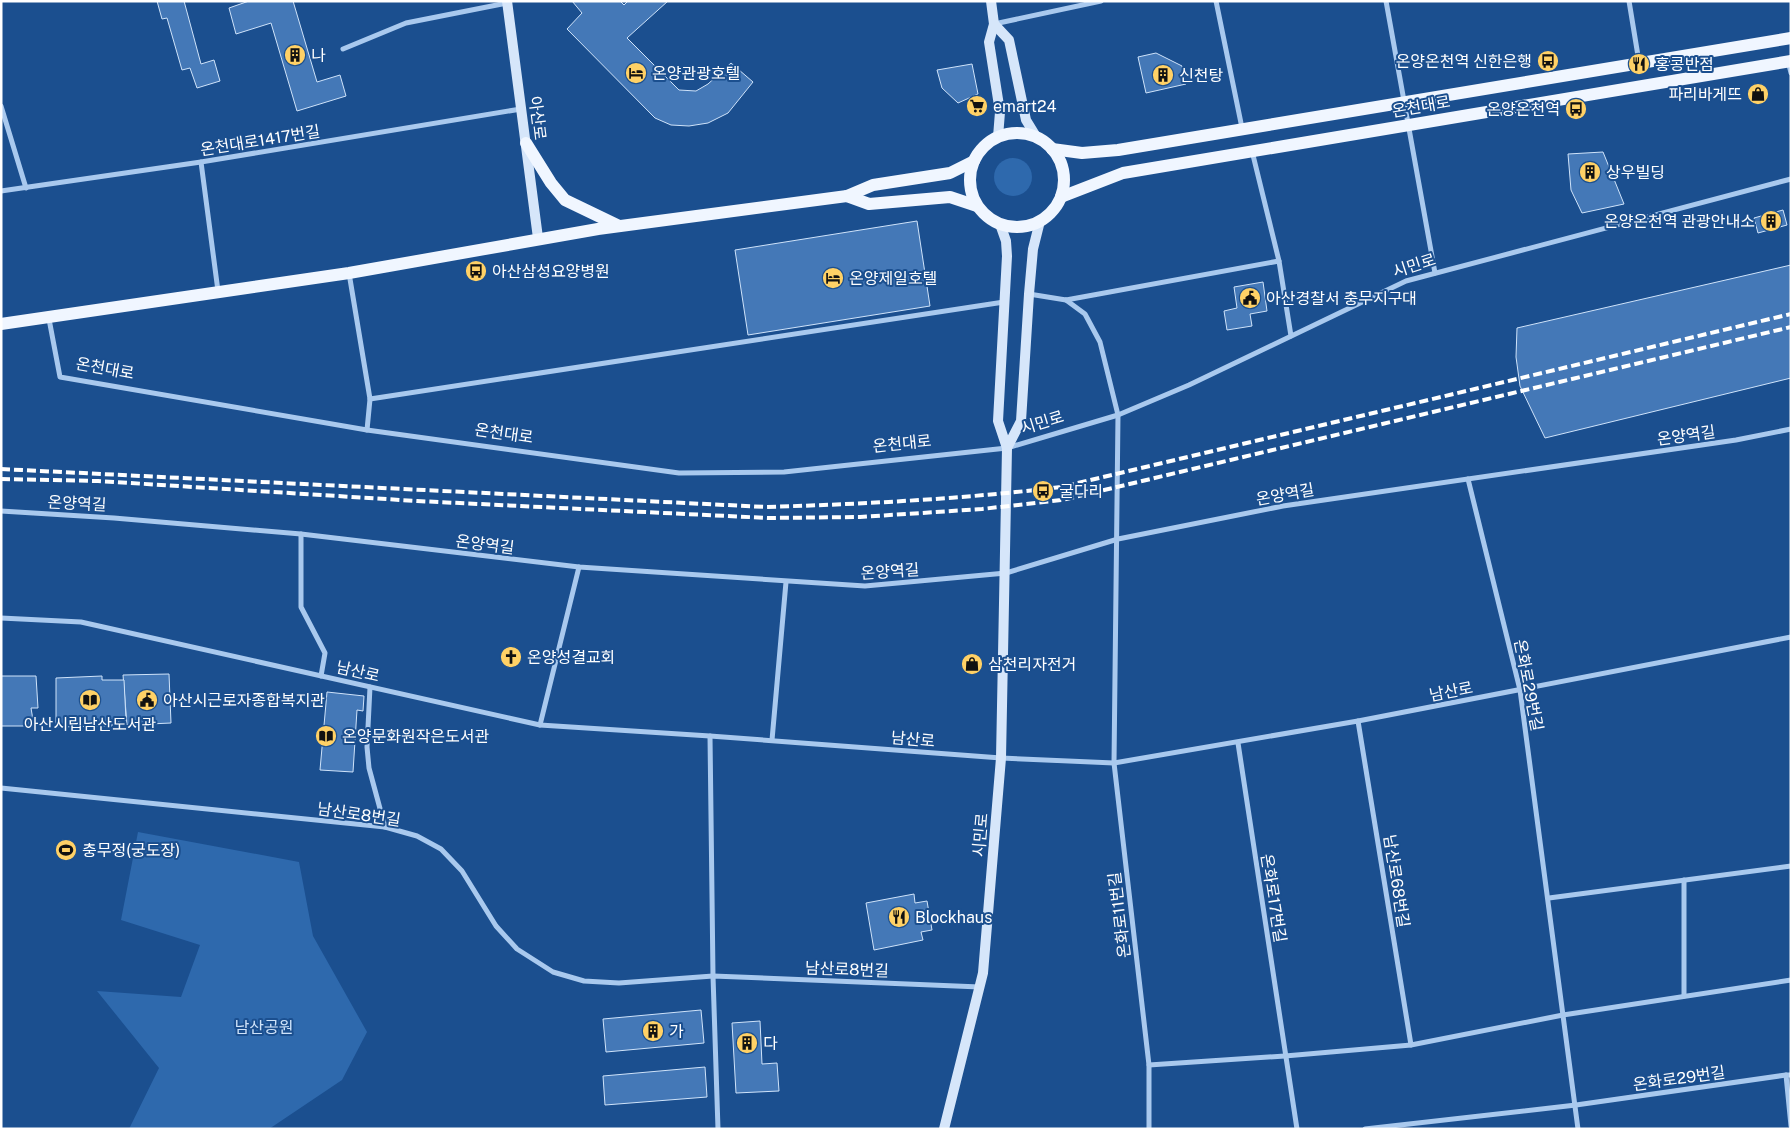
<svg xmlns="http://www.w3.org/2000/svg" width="1792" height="1130" font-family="'Public Sans','Noto Sans KR',sans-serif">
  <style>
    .green { fill: #2e69ad }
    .building { fill: #4478b7; stroke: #cfe3fa }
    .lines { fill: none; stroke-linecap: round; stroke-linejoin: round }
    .street { stroke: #a9c9ee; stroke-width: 5 }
    .secondary { stroke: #d6e6fa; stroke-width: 10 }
    .primary { stroke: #f0f6ff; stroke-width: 12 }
    .rail { stroke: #fff; stroke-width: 4; stroke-dasharray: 9 4; stroke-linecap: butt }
    .labels { text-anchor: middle; stroke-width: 4; stroke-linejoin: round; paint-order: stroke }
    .poi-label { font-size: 16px; fill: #fff; stroke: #1b4f8f; text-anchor: start }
    .street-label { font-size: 16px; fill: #fff; stroke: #1b4f8f }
    .park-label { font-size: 16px; fill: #cfe3fa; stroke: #1b4f8f }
  </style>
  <rect width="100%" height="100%" fill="#1b4f8f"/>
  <g class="green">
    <circle cx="1013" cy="177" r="19"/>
    <path d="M138,832L299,862L313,936L367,1032L342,1080L269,1129H129L159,1068L97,991L181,997L200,945L121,920Z"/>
  </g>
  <g class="building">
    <path d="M157,1H184L201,64L214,60L220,81L197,88L190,68L182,70L167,18L162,19Z"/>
    <path d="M249,1H293L317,82L340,75L346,96L297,111L271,23L236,34L229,8Z"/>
    <path d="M572,1H620L624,5L628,1H668L627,38L679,90L696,91L708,84L731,63L753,82L728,113L708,123L689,126L671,125L655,118L567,29L582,13Z"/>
    <path d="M1156,53L1182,66L1186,84L1146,93L1138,57Z"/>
    <path d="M972,64L978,94L958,103L942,88L937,70Z"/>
    <path d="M1603,152L1624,204L1582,213L1571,190L1568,154Z"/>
    <path d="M1783,210L1787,225L1758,233L1754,218Z"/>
    <path d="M917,221L930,306L748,335L735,250Z"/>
    <path d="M1791,265V378L1545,438L1520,386L1516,357L1517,328Z"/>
    <path d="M1263,282L1267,311L1250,314L1252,326L1227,330L1224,311L1237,308L1234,287Z"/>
    <path d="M169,674L171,723L127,725L123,675Z"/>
    <path d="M1,676H36L38,708H31L34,726H1Z"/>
    <path d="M102,676V680H124L126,720L118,721V724H112V726L56,727V678Z"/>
    <path d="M327,692L364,696L363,711L357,710L353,772L320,770Z"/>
    <path d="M914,894L915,903L927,901L932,930L921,932L923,940L874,950L866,903Z"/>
    <path d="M701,1010L704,1043L606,1052L603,1019Z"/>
    <path d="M760,1021L762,1064L777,1063L779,1091L736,1093L732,1023Z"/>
    <path d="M705,1067L707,1097L605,1105L603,1076Z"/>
  </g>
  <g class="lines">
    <g class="street">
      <path d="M1216,1L1242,128"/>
      <path d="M1386,1L1435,273"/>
      <path d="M1629,1L1639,62"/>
      <path d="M994,24L1101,1"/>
      <path d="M343,49L406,23L507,3"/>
      <path d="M1788,61L1791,73"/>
      <path d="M1,106L26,188"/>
      <path d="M1252,151L1279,261L1291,336"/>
      <path d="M201,162L218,291"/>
      <path d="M1,191L201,162L521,109"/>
      <path d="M349,273L370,399L367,430"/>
      <path d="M1029,294L1066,300L1279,261"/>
      <path d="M1066,300L1085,314L1100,342L1118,415L1114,763L1149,1065V1129"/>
      <path d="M49,319L60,377L367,430L679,473L784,472L1007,448L1118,415L1189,385L1406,281L1791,179"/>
      <path d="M370,399L1004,302"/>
      <path d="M1468,479L1520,690L1578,1129"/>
      <path d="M1,511L114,518L301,534L579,567L865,586L1006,573L1118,539L1283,506L1736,440L1791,429"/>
      <path d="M301,534V607L325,653L321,676"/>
      <path d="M1,618L81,622L540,725L710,736L1001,758L1114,763L1358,721L1791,637"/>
      <path d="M370,687L367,747L369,768L385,827"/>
      <path d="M1358,721L1411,1045"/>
      <path d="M540,725L579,567"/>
      <path d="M710,736L713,976L718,1129"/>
      <path d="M772,740L786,582"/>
      <path d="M1238,743L1297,1129"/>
      <path d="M1,788L385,827L417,836L441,849L462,871L496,926L517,949L553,972L584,981L619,983L713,976L980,987"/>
      <path d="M1549,898L1791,866"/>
      <path d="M1684,996V880"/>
      <path d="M1149,1065L1285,1056L1411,1045L1563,1015L1791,980"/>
      <path d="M1791,1075H1786L1791,1126"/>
      <path d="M1365,1129L1576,1105L1786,1075"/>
    </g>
    <g class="secondary">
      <path d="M507,1L538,238"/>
      <path d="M991,1L994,24L989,42L1000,112L998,137"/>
      <path d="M994,24L1009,40L1026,120L1037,138"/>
      <path d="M1007,448L1021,421L1029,294L1033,249L1040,221"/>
      <path d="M944,1129L983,973L1001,758L1007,448L998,421L1007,256L1006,241L1000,224"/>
    </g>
    <g class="primary">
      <circle cx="1017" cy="180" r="47"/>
      <path d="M526,143L551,183L565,200L619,226"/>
      <path d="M1052,149L1082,153L1118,150L1791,38"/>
      <path d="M847,196L869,204L950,197L977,206"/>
      <path d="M1061,197L1123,173L1791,61"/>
      <path d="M1,324L349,273L598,229L847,196L873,185L950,173L974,161"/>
    </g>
    <g class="rail">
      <path d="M1,469L766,507C865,504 963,499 1061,487L1791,314"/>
      <path d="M1,479L98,481L417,501L768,518L860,517L982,509L1062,500L1791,327"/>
    </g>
  </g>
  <defs>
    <g id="building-disc" transform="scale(1.125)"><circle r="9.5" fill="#ffd166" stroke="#1b4f8f"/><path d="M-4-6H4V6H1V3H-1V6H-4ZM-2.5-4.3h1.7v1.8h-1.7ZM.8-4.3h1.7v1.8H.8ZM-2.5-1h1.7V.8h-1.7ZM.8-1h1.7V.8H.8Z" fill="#111"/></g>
    <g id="bus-disc" transform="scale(1.125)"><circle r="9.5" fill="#ffd166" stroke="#1b4f8f"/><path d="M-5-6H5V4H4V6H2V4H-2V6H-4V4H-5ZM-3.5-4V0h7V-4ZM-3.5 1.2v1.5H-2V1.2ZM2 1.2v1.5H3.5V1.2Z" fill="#111"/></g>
    <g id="restaurant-disc" transform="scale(1.125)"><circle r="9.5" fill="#ffd166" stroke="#1b4f8f"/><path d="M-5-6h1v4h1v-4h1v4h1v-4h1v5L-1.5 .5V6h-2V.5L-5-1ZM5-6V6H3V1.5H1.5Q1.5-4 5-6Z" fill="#111"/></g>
    <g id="hotel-disc" transform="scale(1.125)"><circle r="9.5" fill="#ffd166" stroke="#1b4f8f"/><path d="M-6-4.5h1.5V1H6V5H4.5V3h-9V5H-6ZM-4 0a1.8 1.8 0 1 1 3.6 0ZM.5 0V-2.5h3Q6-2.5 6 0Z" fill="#111"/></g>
    <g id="shop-disc" transform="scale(1.125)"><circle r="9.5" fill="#ffd166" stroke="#1b4f8f"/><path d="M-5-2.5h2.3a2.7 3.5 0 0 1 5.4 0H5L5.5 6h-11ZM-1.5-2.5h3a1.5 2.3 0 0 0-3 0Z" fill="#111"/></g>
    <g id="supermarket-disc" transform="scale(1.125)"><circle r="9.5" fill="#ffd166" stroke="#1b4f8f"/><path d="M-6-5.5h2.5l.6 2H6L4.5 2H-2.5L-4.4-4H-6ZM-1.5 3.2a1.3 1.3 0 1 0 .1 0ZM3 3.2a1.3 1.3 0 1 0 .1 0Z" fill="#111"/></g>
    <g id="civic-disc" transform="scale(1.125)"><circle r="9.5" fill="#ffd166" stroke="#1b4f8f"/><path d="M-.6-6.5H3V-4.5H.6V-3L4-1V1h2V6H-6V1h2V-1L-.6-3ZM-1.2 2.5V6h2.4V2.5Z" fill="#111"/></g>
    <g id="church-disc" transform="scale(1.125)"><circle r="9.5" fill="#ffd166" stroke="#1b4f8f"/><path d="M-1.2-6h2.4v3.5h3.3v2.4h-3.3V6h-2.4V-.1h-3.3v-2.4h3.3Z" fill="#111"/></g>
    <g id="library-disc" transform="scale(1.125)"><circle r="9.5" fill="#ffd166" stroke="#1b4f8f"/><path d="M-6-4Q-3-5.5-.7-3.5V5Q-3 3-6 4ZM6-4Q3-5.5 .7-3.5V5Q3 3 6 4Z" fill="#111"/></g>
    <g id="stadium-disc" transform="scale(1.125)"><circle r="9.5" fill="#ffd166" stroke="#1b4f8f"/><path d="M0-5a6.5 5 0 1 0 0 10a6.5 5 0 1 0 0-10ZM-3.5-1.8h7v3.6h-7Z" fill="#111"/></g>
  </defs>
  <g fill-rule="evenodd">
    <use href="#building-disc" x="295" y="55"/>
    <use href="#bus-disc" x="1548" y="61"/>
    <use href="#restaurant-disc" x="1639" y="64"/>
    <use href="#hotel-disc" x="636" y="73"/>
    <use href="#building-disc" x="1163" y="75"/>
    <use href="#shop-disc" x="1758" y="94"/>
    <use href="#supermarket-disc" x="977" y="106"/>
    <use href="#bus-disc" x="1576" y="109"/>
    <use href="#building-disc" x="1590" y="172"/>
    <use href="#building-disc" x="1771" y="221"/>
    <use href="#bus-disc" x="476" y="271"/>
    <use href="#hotel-disc" x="833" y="278"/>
    <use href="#civic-disc" x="1250" y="298"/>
    <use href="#bus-disc" x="1043" y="491"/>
    <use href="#church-disc" x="511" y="657"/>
    <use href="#shop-disc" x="972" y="664"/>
    <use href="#library-disc" x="90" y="700"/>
    <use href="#civic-disc" x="147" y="700"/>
    <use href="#library-disc" x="326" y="736"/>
    <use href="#stadium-disc" x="66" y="850"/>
    <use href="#restaurant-disc" x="899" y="917"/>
    <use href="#building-disc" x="653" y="1031"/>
    <use href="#building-disc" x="747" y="1043"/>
  </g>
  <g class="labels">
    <g class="poi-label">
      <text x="311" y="61">나</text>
      <text x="1532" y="67" text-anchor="end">온양온천역 신한은행</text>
      <text x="1655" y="70">홍콩반점</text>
      <text x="652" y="79">온양관광호텔</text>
      <text x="1179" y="81">신천탕</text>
      <text x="1742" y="100" text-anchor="end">파리바게뜨</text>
      <text x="993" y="112">emart24</text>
      <text x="1560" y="115" text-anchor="end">온양온천역</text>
      <text x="1606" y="178">상우빌딩</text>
      <text x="1755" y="227" text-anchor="end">온양온천역 관광안내소</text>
      <text x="492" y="277">아산삼성요양병원</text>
      <text x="849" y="284">온양제일호텔</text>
      <text x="1266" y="304">아산경찰서 충무지구대</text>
      <text x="1059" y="497">굴다리</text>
      <text x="527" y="663">온양성결교회</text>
      <text x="988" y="670">삼천리자전거</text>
      <text x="163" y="706">아산시근로자종합복지관</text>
      <text x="90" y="730" text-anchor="middle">아산시립남산도서관</text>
      <text x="342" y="742">온양문화원작은도서관</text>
      <text x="82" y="856">충무정(궁도장)</text>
      <text x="915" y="923">Blockhaus</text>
      <text x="669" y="1037">가</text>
      <text x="763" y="1049">다</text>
    </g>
    <g class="street-label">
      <text transform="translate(1421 106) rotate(-10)" y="6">온천대로</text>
      <text transform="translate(538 118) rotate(83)" y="6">아산로</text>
      <text transform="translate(260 140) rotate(-9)" y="6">온천대로1417번길</text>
      <text transform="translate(1414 265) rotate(-18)" y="6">시민로</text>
      <text transform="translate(105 368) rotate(10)" y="6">온천대로</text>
      <text transform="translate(1042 422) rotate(-17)" y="6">시민로</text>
      <text transform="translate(504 433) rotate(8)" y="6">온천대로</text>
      <text transform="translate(1686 435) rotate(-8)" y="6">온양역길</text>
      <text transform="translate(902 443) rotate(-6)" y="6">온천대로</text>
      <text transform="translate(1285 494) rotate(-10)" y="6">온양역길</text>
      <text transform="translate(77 503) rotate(3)" y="6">온양역길</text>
      <text transform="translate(485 544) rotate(7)" y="6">온양역길</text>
      <text transform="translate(890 571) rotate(-4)" y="6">온양역길</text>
      <text transform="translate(358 671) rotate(13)" y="6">남산로</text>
      <text transform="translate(1529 685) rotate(79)" y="6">온화로29번길</text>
      <text transform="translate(1451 691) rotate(-11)" y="6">남산로</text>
      <text transform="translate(913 739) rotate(5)" y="6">남산로</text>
      <text transform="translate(359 814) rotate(8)" y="6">남산로8번길</text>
      <text transform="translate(980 835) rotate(-85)" y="6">시민로</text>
      <text transform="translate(1397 881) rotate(81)" y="6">남산로68번길</text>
      <text transform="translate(1274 898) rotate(81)" y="6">온화로17번길</text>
      <text transform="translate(1119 915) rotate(-97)" y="6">온화로11번길</text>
      <text transform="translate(847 969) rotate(2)" y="6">남산로8번길</text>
      <text transform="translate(1679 1078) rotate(-8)" y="6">온화로29번길</text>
    </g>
    <g class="park-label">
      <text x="264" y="1033">남산공원</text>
    </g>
  </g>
  <rect width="1792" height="1130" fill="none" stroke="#ffffff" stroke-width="5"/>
</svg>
